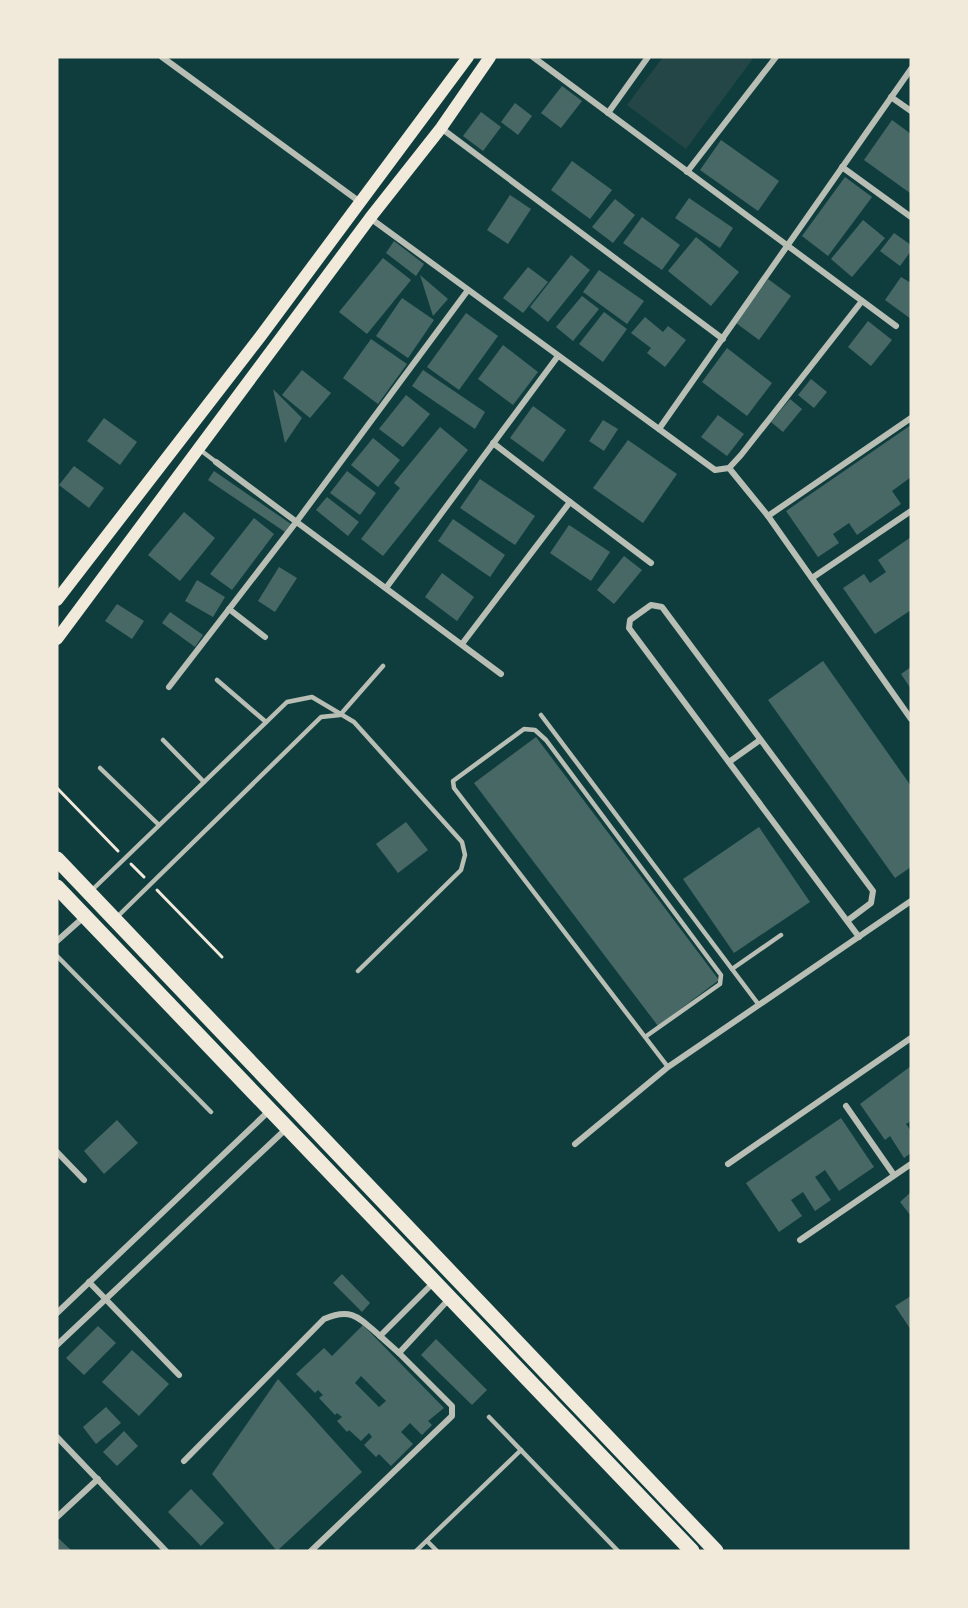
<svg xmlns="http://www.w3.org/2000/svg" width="968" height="1608" font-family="'DejaVu Sans',sans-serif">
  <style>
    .green { fill: #244646 }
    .building { fill: #486865; fill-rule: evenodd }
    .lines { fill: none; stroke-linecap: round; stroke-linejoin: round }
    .path { stroke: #f1e9da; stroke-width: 3 }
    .service { stroke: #b8beb3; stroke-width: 4.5 }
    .minor { stroke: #b8beb3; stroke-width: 6 }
    .secondary { stroke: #f1e9da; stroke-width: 12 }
    .primary { stroke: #f1e9da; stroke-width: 15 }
  </style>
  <rect width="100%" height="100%" fill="#0f3d3e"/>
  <path class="green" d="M663,57H754L686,149L627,105Z"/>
  <g class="building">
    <path d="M562,86L582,101L561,128L541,113Z"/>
    <path d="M515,103L532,116L518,135L501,122Z"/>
    <path d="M481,112L501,127L483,151L463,136Z"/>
    <path d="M892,120L911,134L910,193L864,160Z"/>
    <path d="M721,140L779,181L758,211L700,170Z"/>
    <path d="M572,161L612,190L590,219L551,190Z"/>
    <path d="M845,177L872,197L828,256L802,236Z"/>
    <path d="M510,195L531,209L508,244L487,230Z"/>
    <path d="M689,198L733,228L720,248L675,218Z"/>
    <path d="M615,199L635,215L613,243L592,227Z"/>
    <path d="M642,217L680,245L662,270L623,243Z"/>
    <path d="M863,220L885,238L852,277L831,259Z"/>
    <path d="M894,233L911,245V251L900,266L880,251Z"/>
    <path d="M696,237L739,272L711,306L668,271Z"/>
    <path d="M394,241L424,264L416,276L386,253Z"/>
    <path d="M571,255L590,270L548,322L530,307Z"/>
    <path d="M383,258L411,280L367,334L339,312Z"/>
    <path d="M528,267L548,282L523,313L503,298Z"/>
    <path d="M599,270L644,301L627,324L583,292Z"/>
    <path d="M420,275L448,299L433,316Z"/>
    <path d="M901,277L911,283V319L885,300Z"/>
    <path d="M768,279L791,296L759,340L736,323Z"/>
    <path d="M582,296L599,309L573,341L556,327Z"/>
    <path d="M402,298L434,320L408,358L376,336Z"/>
    <path d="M604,312L627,329L603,362L579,344Z"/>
    <path d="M466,313L498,336L459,390L427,367Z"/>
    <path d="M645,317L663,332L668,326L686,340L665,367L647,353L651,348L631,333Z"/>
    <path d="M868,321L892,340L871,366L848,347Z"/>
    <path d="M371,339L407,364L378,404L343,378Z"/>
    <path d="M503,345L538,372L513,405L478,379Z"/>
    <path d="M727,348L772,383L747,416L702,382Z"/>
    <path d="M302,370L331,393L310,418L282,395Z"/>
    <path d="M423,370L485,412L475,429L412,386Z"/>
    <path d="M811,379L827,392L814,408L798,395Z"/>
    <path d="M273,389L302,418L285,443Z"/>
    <path d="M406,395L430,414L403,447L379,429Z"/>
    <path d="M790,399L802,409L783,432L771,422Z"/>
    <path d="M533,406L566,430L543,462L510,438Z"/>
    <path d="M718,415L744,434L727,456L701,437Z"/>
    <path d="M104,418L137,442L120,465L87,441Z"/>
    <path d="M603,420L618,429L604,451L589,441Z"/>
    <path d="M911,425V477L892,491L901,504L857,535L849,523L833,534L839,543L818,557L786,511Z"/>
    <path d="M440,427L468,450L383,556L361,539L400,488L394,483Z"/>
    <path d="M373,438L400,460L378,487L351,465Z"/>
    <path d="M628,440L677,474L643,523L593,488Z"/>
    <path d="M74,466L104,488L89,508L59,485Z"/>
    <path d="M214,471L291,524L285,532L208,480Z"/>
    <path d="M347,471L376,493L360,515L330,493Z"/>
    <path d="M480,479L535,516L515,545L460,508Z"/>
    <path d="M327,497L359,522L348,536L316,510Z"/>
    <path d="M184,512L215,538L180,581L148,555Z"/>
    <path d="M254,518L274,534L232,590L210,574Z"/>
    <path d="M453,519L505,555L490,577L438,541Z"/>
    <path d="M569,525L610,552L591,581L550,553Z"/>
    <path d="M911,537V610L875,634L843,588L864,574L870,583L886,572L878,560Z"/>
    <path d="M624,556L642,570L614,604L597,590Z"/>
    <path d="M279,567L297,578L275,612L258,601Z"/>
    <path d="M442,573L474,597L457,621L425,597Z"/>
    <path d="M197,580L225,597L213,617L185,601Z"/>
    <path d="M117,604L144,621L132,639L105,621Z"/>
    <path d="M170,612L203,635L195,647L162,623Z"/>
    <path d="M823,661L911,786V867L895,878L768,700Z"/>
    <path d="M911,667V689L901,674Z"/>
    <path d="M536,737L719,980L658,1026L474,783Z"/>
    <path d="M406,822L428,850L398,873L376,844Z"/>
    <path d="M759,827L810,902L734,953L683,879Z"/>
    <path d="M911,1066V1121L906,1124L911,1131V1153L904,1158L890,1136L885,1140L860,1104Z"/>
    <path d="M841,1118L874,1167L839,1191L825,1170L815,1177L831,1200L815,1211L803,1192L791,1200L802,1216L779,1232L746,1183Z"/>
    <path d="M117,1120L138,1143L104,1174L84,1151Z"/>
    <path d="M911,1192V1216L900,1202Z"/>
    <path d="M342,1274L370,1303L362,1312L333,1283Z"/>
    <path d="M911,1296V1330L895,1306Z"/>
    <path d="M363,1325L444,1408L428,1421L432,1425L422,1435L410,1423L401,1432L413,1444L391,1466L379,1454L376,1457L364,1445L372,1437L369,1433L361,1441L349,1430L347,1432L337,1421L342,1417L337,1413L335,1415L319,1398L323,1395L318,1390L315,1393L296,1374L324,1348L332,1356ZM361,1376L386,1401L379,1407L355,1383Z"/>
    <path d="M98,1326L116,1343L84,1375L66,1358Z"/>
    <path d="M436,1339L487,1390L472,1405L421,1355Z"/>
    <path d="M132,1350L169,1384L139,1416L102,1382Z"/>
    <path d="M278,1379L362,1472L277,1551L212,1474Z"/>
    <path d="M106,1407L121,1423L96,1444L83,1427Z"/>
    <path d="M124,1431L138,1446L117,1466L103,1452Z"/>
    <path d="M191,1489L224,1523L201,1546L168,1512Z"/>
    <path d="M57,1537L72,1551H57Z"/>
  </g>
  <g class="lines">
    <g class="path">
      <path d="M57,788L118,851"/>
      <path d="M131,864L144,877"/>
      <path d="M157,890L222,957"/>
    </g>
    <g class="service">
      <path d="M199,449L216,462"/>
      <path d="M217,680L266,722"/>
      <path d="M541,715L759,1005"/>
      <path d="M163,740L204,782"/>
      <path d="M100,768L159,825"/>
      <path d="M91,891L287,702L312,697L354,722L462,842L465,855L461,870L358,971"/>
      <path d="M116,918L321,717L340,715L383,666"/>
      <path d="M57,956L211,1112"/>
      <path d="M732,969L781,935"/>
      <path d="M645,1037L720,984L721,975L546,740L535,730L524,729L453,781L454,788L645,1037L668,1067"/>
      <path d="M489,1417L618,1551"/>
      <path d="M427,1541L437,1551"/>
      <path d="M416,1551L521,1450"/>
    </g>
    <g class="minor">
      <path d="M162,57L360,202"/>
      <path d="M533,57L896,326"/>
      <path d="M891,97L911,111"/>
      <path d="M608,113L648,57"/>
      <path d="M441,128L723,339"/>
      <path d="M842,167L911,217"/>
      <path d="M687,172L776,57"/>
      <path d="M370,218L715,470L729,468L741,455L862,301"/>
      <path d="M659,429L911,69"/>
      <path d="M216,462L501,674"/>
      <path d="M729,468L768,516L911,719"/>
      <path d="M570,502L651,563"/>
      <path d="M768,516L911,418"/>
      <path d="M812,578L911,511"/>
      <path d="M386,588L558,356"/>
      <path d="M229,609L265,637"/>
      <path d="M462,644L570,502L493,443"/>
      <path d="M169,687L297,521L468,290"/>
      <path d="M729,762L760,740"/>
      <path d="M847,921L871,903L873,891L662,607L651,605L630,620L629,628L859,937"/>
      <path d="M57,941L85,916"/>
      <path d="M846,1106L894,1175"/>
      <path d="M575,1144L668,1067L911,901"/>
      <path d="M57,1152L84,1180"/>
      <path d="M728,1164L911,1038"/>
      <path d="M800,1240L911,1164"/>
      <path d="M89,1282L179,1375"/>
      <path d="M57,1313L270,1110"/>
      <path d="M380,1336L399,1353"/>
      <path d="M57,1345L287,1128"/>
      <path d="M57,1437L166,1551"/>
      <path d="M184,1461L324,1319C352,1307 359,1318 380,1336L434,1282"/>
      <path d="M57,1517L98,1479"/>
      <path d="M311,1551L452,1416V1406L399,1353L450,1298"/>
    </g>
    <g class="secondary">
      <path d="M57,600L260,337L468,57"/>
      <path d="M57,639L370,218L441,128L490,57"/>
    </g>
    <g class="primary">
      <path d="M57,859L716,1551"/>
      <path d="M57,887L692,1551"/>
    </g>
  </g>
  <rect width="968" height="1608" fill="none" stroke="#f1e9da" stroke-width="117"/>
</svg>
